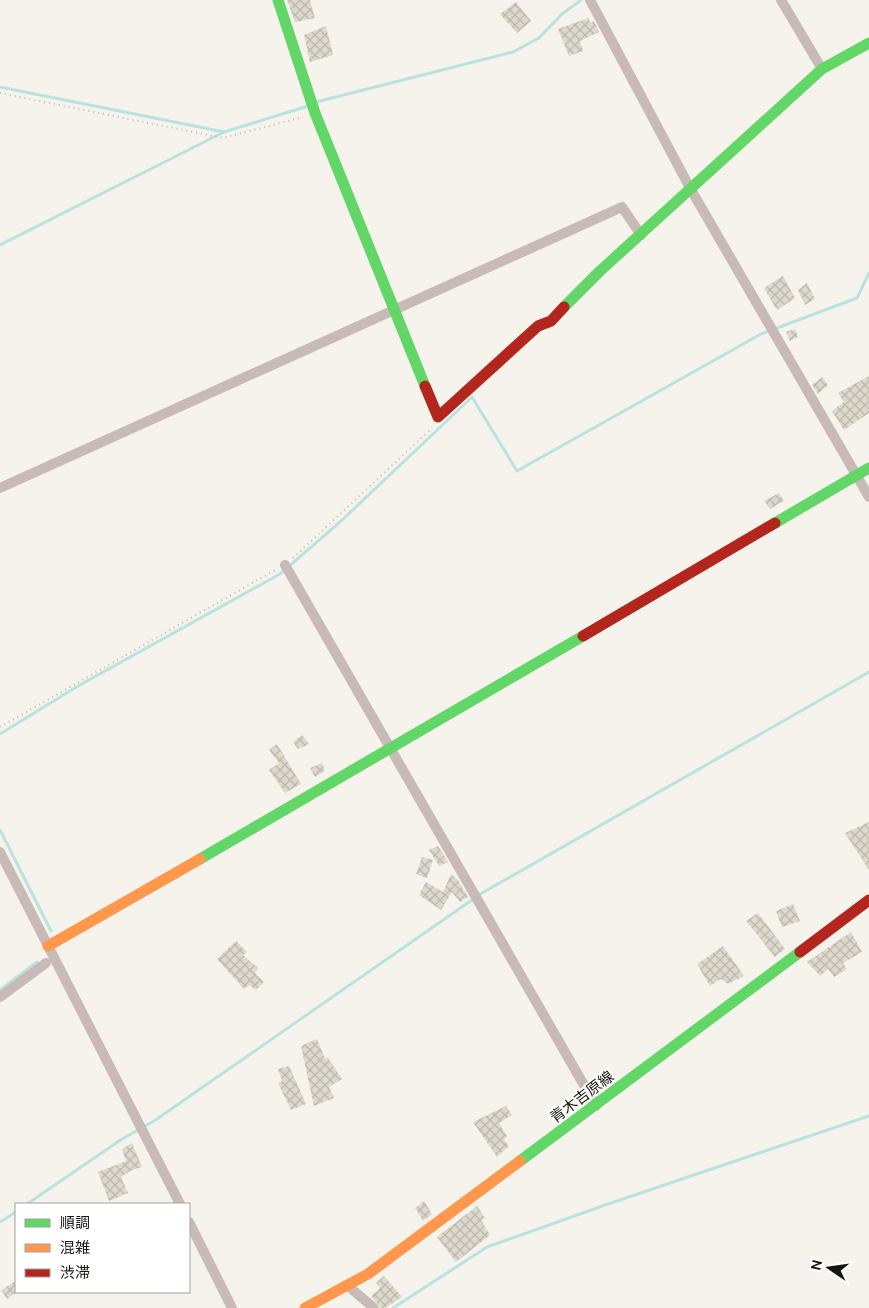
<svg xmlns="http://www.w3.org/2000/svg" width="869" height="1308" font-family="Ubuntu,'Noto Sans JP',sans-serif">
  <style>
    .lines { fill: none; stroke-linecap: round; stroke-linejoin: round }
    .stream { stroke: #b9e2e1; stroke-width: 3 }
    .building { fill: url(#building-cross-hatch) }
    .path { stroke: #c0b7b3; stroke-width: 2; stroke-dasharray: 1 4; stroke-linecap: butt }
    .street { stroke: #c8bab6; stroke-width: 10 }
    .fast { stroke: #63d668; stroke-width: 11 }
    .slow { stroke: #ff974d; stroke-width: 11 }
    .jam { stroke: #b3261e; stroke-width: 11 }
    .labels { text-anchor: middle; stroke-width: 4; stroke-linejoin: round; paint-order: stroke }
    .street-label { font-size: 15px; fill: #161511; stroke: #fff }
  </style>
  <defs>
    <pattern id="building-cross-hatch" width="8" height="8" patternUnits="userSpaceOnUse" patternTransform="scale(1.25)"><rect width="8" height="8" fill="#dcd8cc"/><path d="M0 0l8 8M0 8l8-8" fill="none" stroke="#bcb8ae"/></pattern>
  </defs>
  <rect width="100%" height="100%" fill="#f6f3ec"/>
  <g class="lines">
    <g class="stream">
      <path d="M0,87L224,132L308,106"/>
      <path d="M316,102L513,52L539,38L562,14L581,0"/>
      <path d="M0,245L224,132"/>
      <path d="M0,734L78,686L280,574L340,522L472,397L517,471L761,334L857,298L869,273"/>
      <path d="M0,830L51,931"/>
      <path d="M0,990L37,962"/>
      <path d="M27,1204L122,1139L154,1121L482,893L869,672"/>
      <path d="M0,1222L16,1212"/>
      <path d="M393,1308L487,1247L608,1204L869,1116"/>
    </g>
  </g>
  <g class="building">
    <path d="M287,0H310L315,18L295,22Z"/>
    <path d="M516,2L531,21L517,33L500,14Z"/>
    <path d="M588,18L591,23L594,21L599,32L580,41L583,51L569,56L558,29Z"/>
    <path d="M326,26L333,55L310,62L304,35Z"/>
    <path d="M783,276L795,298L777,310L764,288Z"/>
    <path d="M807,283L815,299L805,305L798,290Z"/>
    <path d="M795,329L798,337L790,341L786,332Z"/>
    <path d="M869,376V413L844,430L832,411L844,402L838,393Z"/>
    <path d="M822,377L828,385L818,394L812,385Z"/>
    <path d="M779,493L784,501L770,509L764,501Z"/>
    <path d="M302,735L309,744L298,749L293,742Z"/>
    <path d="M277,744L301,784L285,793L269,770L279,763L269,750Z"/>
    <path d="M322,763L325,771L315,777L310,768Z"/>
    <path d="M869,822V870L845,833Z"/>
    <path d="M438,846L448,862L439,866L429,850Z"/>
    <path d="M422,857L433,860L427,878L416,874Z"/>
    <path d="M451,874L458,880L468,897L460,902L452,892L441,910L419,895L426,882L443,892Z"/>
    <path d="M793,904L800,921L782,927L776,911Z"/>
    <path d="M758,913L785,949L775,957L746,921Z"/>
    <path d="M851,932L862,952L843,963L847,969L834,977L828,969L820,976L807,962Z"/>
    <path d="M236,941L247,952L243,955L258,968L255,973L264,982L256,990L249,985L244,989L217,959Z"/>
    <path d="M723,946L744,976L728,984L721,979L710,986L697,964Z"/>
    <path d="M317,1039L325,1059L328,1058L342,1079L329,1087L334,1098L314,1106L301,1046Z"/>
    <path d="M289,1066L306,1104L291,1110L278,1083L282,1081L278,1069Z"/>
    <path d="M599,1076L604,1086L596,1092L590,1082Z"/>
    <path d="M506,1106L512,1115L499,1123L507,1136L504,1140L509,1146L497,1157L473,1122Z"/>
    <path d="M132,1143L142,1167L130,1171L121,1177L128,1193L109,1201L98,1172L126,1161L122,1149Z"/>
    <path d="M424,1201L432,1214L423,1221L415,1208Z"/>
    <path d="M477,1206L485,1218L481,1220L490,1235L456,1262L437,1237Z"/>
    <path d="M384,1276L402,1297L385,1308H381L371,1296L380,1288L376,1283Z"/>
    <path d="M16,1281V1293L7,1299L1,1290Z"/>
  </g>
  <g class="lines">
    <g class="path">
      <path d="M0,93L223,138L303,117"/>
      <path d="M293,558L432,428"/>
      <path d="M0,727L275,570"/>
    </g>
    <g class="street">
      <path d="M590,0L690,188L869,497"/>
      <path d="M781,0L822,69"/>
      <path d="M0,488L622,207L641,235"/>
      <path d="M285,565L596,1106"/>
      <path d="M0,852L180,1204"/>
      <path d="M0,997L46,963"/>
      <path d="M189,1222L232,1308"/>
      <path d="M348,1286L374,1308"/>
    </g>
    <g class="fast">
      <path d="M278,0L315,113L425,386"/>
      <path d="M564,307L600,271L822,69L869,43"/>
      <path d="M775,523L869,468"/>
      <path d="M200,859L583,636"/>
      <path d="M520,1161L800,952"/>
    </g>
    <g class="slow">
      <path d="M48,946L200,859"/>
      <path d="M305,1308L368,1274L520,1161"/>
    </g>
    <g class="jam">
      <path d="M425,386L438,417L538,326L551,321L564,307"/>
      <path d="M583,636L775,523"/>
      <path d="M800,952L869,900"/>
    </g>
  </g>
  <g class="labels">
    <g class="street-label">
      <text transform="translate(582 1097) rotate(-37)" y="5">青木吉原線</text>
    </g>
  </g>
  <rect x="15" y="1203" width="175" height="90" fill="#ffffff" stroke="#a2a1a0"/>
  <rect x="25" y="1219" width="25" height="8" fill="#63d668" stroke="#a2a1a0"/>
  <text x="60" y="1228" font-size="15" fill="#161511">順調</text>
  <rect x="25" y="1244" width="25" height="8" fill="#ff974d" stroke="#a2a1a0"/>
  <text x="60" y="1253" font-size="15" fill="#161511">混雑</text>
  <rect x="25" y="1269" width="25" height="8" fill="#b3261e" stroke="#a2a1a0"/>
  <text x="60" y="1278" font-size="15" fill="#161511">渋滞</text>
  <g transform="translate(829 1268) rotate(283)" stroke="#ffffff" stroke-width="4" paint-order="stroke">
  <path d="M0-4L9 19L0 12L-9 19Z" fill="#161511"/>
  <text y="-8" font-size="14" font-weight="bold" text-anchor="middle" fill="#161511">N</text>
  </g>
</svg>
